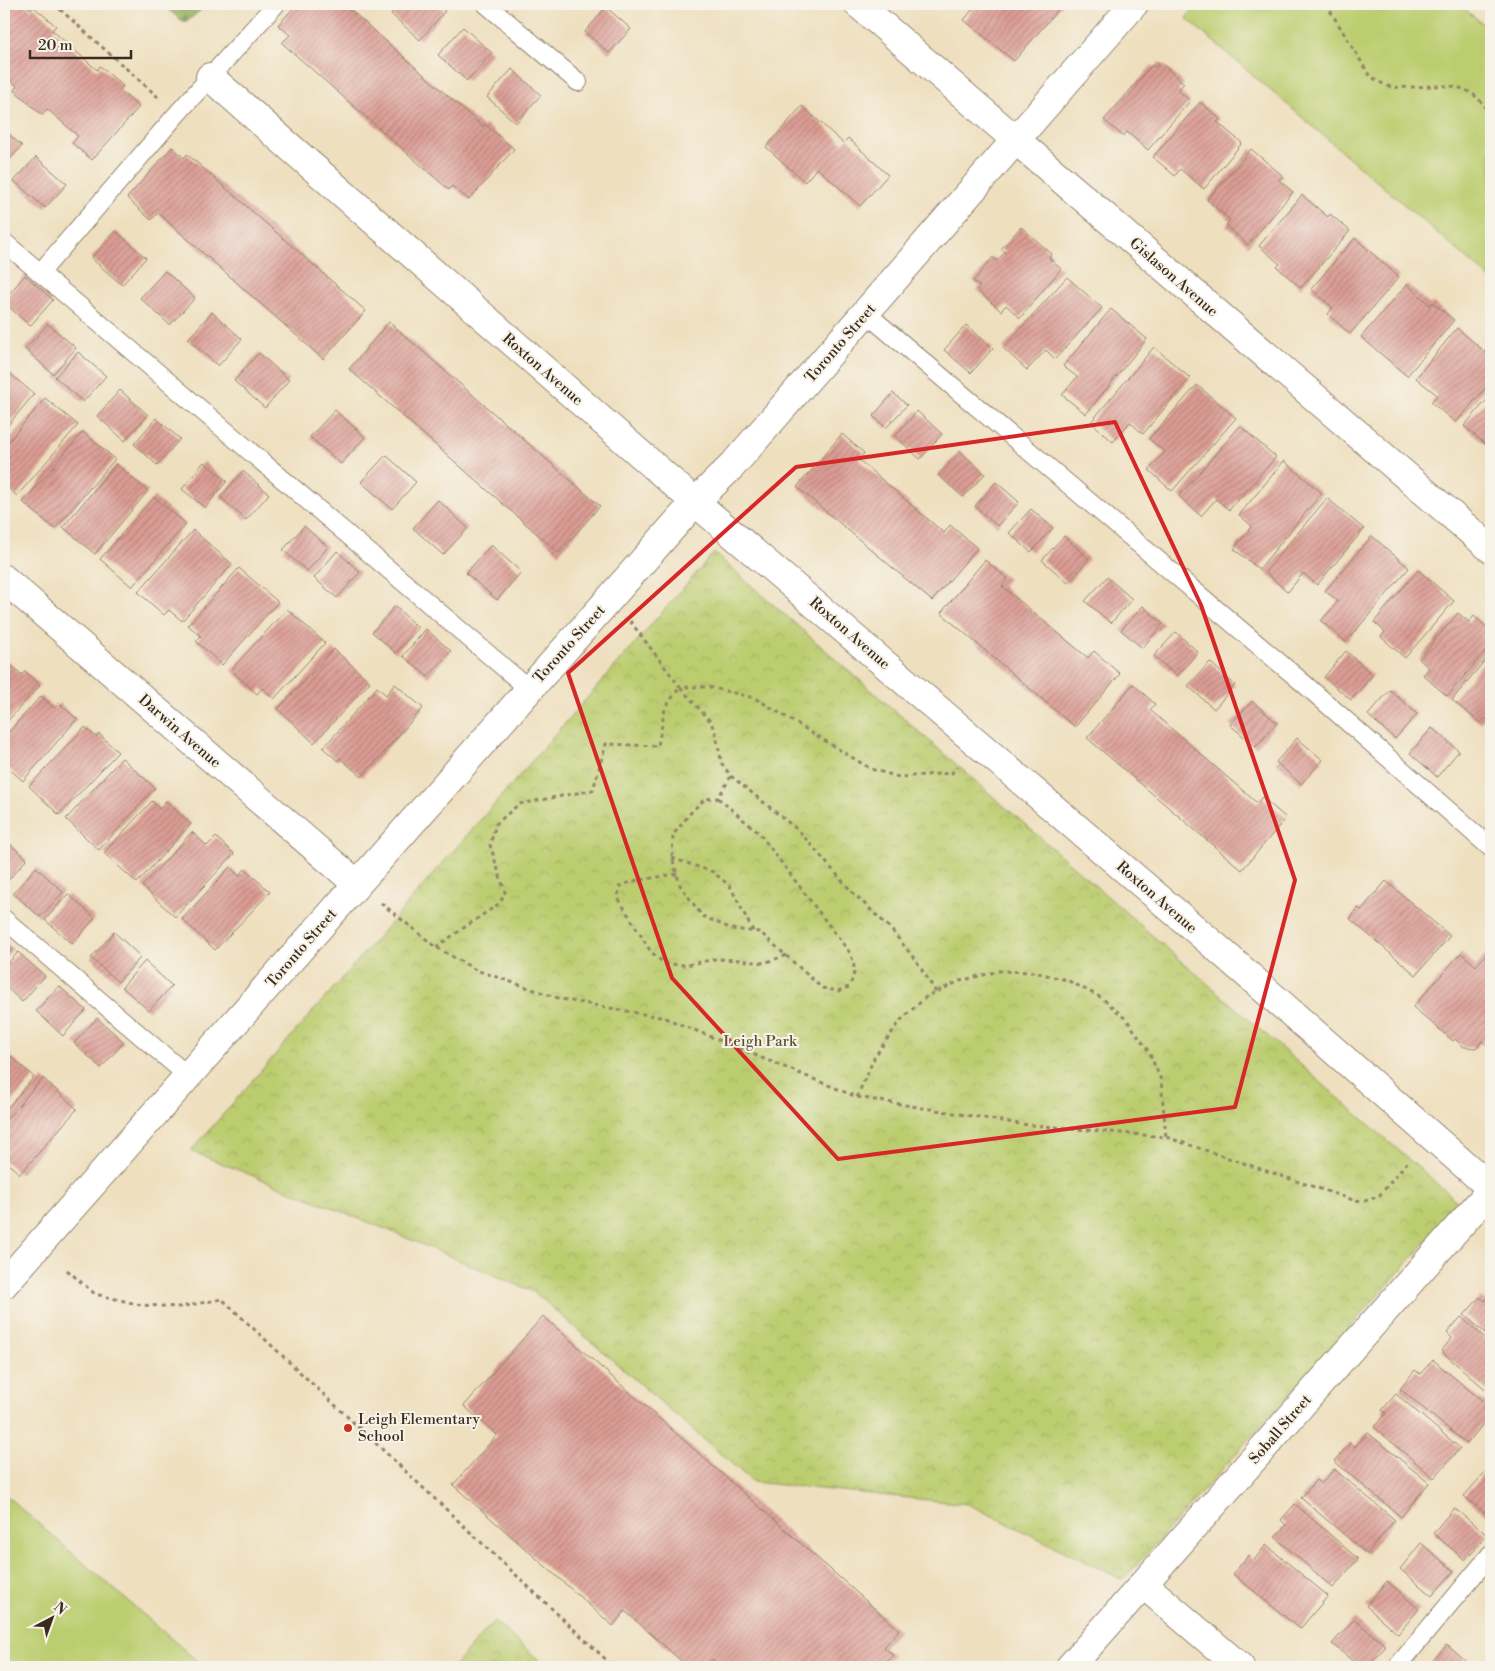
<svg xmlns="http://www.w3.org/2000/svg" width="1495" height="1671" font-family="'Libre Bodoni',serif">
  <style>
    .grass { fill: #bccd70; stroke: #7c7c47 }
    .forest { fill: url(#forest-firs); stroke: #686d40 }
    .park { fill: url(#park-crowns); stroke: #7c7c47 }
    .building { fill: url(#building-hatch) }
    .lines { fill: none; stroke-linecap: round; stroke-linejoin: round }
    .service-casing { stroke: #94846e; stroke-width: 20 }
    .minor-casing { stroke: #94846e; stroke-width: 30 }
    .tertiary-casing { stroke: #94846e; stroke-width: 30 }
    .path { stroke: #94846e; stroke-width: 3; stroke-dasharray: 4 4; stroke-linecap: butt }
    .service { stroke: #fff; stroke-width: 18 }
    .minor { stroke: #fff; stroke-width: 28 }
    .tertiary { stroke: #fff; stroke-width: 28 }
    .marked { fill: none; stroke: #d62828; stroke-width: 4; stroke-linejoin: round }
    .poi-dot { fill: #c8321e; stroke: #f7f3e8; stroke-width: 2 }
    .labels { text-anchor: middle; stroke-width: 4; stroke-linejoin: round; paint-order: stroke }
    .street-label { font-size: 15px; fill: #3b2a1e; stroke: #f7f3e8 }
    .park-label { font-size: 15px; fill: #5b5332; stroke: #f7f3e8 }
    .poi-label { font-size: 15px; fill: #3b2a1e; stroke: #f7f3e8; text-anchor: start }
  </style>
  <defs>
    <pattern id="forest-firs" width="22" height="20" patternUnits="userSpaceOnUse" patternTransform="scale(1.25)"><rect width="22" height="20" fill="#95b062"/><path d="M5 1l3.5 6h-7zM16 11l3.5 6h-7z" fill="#7b8f50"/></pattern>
    <pattern id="park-crowns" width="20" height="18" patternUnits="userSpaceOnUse" patternTransform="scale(1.25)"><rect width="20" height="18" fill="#bccd70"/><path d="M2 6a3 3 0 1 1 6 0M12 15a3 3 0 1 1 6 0" fill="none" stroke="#a2b061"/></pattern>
    <pattern id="building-hatch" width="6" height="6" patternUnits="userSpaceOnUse" patternTransform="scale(1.25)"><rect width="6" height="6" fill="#db9d95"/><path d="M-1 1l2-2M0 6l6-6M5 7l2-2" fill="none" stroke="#b38079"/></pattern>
  </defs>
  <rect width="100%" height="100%" fill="#f7f3e8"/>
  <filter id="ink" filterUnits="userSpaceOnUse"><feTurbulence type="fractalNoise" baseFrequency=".02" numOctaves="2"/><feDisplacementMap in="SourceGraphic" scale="10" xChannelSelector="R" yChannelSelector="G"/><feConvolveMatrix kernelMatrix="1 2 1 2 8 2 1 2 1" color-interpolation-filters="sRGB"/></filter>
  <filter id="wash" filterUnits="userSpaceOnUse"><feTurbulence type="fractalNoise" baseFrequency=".0096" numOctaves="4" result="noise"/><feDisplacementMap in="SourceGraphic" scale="20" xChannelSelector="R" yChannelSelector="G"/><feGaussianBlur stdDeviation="1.12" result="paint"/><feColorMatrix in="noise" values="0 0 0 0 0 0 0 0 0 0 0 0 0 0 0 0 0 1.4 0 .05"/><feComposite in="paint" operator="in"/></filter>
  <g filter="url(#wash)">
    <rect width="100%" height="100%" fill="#eedfbe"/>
    <g class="grass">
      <path d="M1198,4H1459L1491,31V279L1186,18Z"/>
      <path d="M4,1494L204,1667H4Z"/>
    </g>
    <path class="forest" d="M161,4H208L185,23Z"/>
    <g class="park">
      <path d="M714,553L1460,1204L1123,1580L968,1504L753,1482L534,1292L388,1230L191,1151Z"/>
      <path d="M494,1621L539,1660L533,1667H453Z"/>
    </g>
    <g id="blocks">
      <g class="building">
        <path d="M4,4H24L31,9L34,7L56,26L52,30L97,70L100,66L123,86L119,90L139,107L92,160L72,143L78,136L47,109L42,115L14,90L17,86L4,75Z"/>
        <path d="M297,4H344L483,127L485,124L514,149L469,200L452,186L449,190L282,43L290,35L278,25Z"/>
        <path d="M400,4H437L445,11L420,40L391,14Z"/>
        <path d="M977,4H1063L1014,61L964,20Z"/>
        <path d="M606,7L631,29L609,53L585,32Z"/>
        <path d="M463,27L492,53L467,81L438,55Z"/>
        <path d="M1160,62L1184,83L1178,90L1190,101L1148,150L1127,132L1123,136L1104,120L1152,65L1155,67Z"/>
        <path d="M512,69L541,95L516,123L487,97Z"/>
        <path d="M1200,102L1220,119L1217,122L1242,143L1204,189L1180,169L1175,176L1153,157Z"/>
        <path d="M802,106L843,143L848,138L888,175L860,206L817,168L805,182L766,147Z"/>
        <path d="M4,130L22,146L4,166Z"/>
        <path d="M172,147L184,158L187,154L366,311L323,359L158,213L151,220L127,198Z"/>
        <path d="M1251,149L1283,176L1279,180L1293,192L1248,245L1226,225L1230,220L1207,200Z"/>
        <path d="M36,157L67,184L45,208L14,181Z"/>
        <path d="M1302,195L1328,217L1330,214L1350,231L1301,288L1277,267L1280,264L1259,246Z"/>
        <path d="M1021,227L1052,254L1049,258L1061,269L1020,318L1006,305L1001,311L977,290L980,287L973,281L993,257L997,261L1005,252L1001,249Z"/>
        <path d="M116,231L146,258L122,285L91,258Z"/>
        <path d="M1355,238L1399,277L1350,334L1328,314L1333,308L1311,289Z"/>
        <path d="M165,271L195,298L170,325L140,298Z"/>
        <path d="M25,275L53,300L30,326L4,302V300Z"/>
        <path d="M1067,277L1102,308L1055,359L1046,350L1027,370L1003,348Z"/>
        <path d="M1407,284L1430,305L1432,302L1454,320L1407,376L1361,337Z"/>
        <path d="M1111,309L1147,339L1086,414L1062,395L1077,377L1063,366Z"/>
        <path d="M212,312L242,339L218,366L188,339Z"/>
        <path d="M389,322L600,506L559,553L349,369Z"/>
        <path d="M48,324L76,348L53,374L25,349Z"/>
        <path d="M966,325L993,348L971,373L944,350Z"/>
        <path d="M1457,328L1490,356L1487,360L1491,364V381L1456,423L1431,402L1437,395L1416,378Z"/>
        <path d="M1154,347L1190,378L1143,434L1130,422L1113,442L1091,422Z"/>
        <path d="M78,352L106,376L83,402L55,377Z"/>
        <path d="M259,353L289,380L265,408L234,381Z"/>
        <path d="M7,371L34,394L4,430V374Z"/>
        <path d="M1197,385L1236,418L1172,491L1149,470L1165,452L1149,439Z"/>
        <path d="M120,390L148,415L125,441L97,416Z"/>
        <path d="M893,393L907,405L886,428L873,416Z"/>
        <path d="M1491,395V449L1464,426Z"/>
        <path d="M45,398L78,425L17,496L4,484V447Z"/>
        <path d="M335,410L365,437L341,464L310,437Z"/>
        <path d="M917,411L942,434L920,459L895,436Z"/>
        <path d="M156,418L180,439L157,465L134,444Z"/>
        <path d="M1240,426L1276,457L1229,510L1216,499L1201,516L1179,496Z"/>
        <path d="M83,432L115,459L55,529L23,502Z"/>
        <path d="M842,434L864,453L859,460L944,533L950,525L977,548L932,601L797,487Z"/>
        <path d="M960,451L985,474L963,497L938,475Z"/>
        <path d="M386,455L416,482L392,509L361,482Z"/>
        <path d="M1284,461L1322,493L1259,569L1234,549L1252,526L1239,515Z"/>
        <path d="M204,462L227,481L205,508L182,489Z"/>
        <path d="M116,464L148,491L95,554L63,527Z"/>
        <path d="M243,471L269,494L246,520L220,497Z"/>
        <path d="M996,482L1019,502L997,526L975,506Z"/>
        <path d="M154,497L186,524L132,587L100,559Z"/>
        <path d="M1327,498L1364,529L1317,585L1303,573L1288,592L1265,572Z"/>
        <path d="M438,500L468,528L443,555L413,528Z"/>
        <path d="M1031,509L1053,528L1031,552L1009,533Z"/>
        <path d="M304,526L328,547L307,571L283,550Z"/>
        <path d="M193,530L232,564L182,621L169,610L164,615L138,592Z"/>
        <path d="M1064,536L1089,559L1068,583L1042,560Z"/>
        <path d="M1372,536L1409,568L1346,642L1321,621L1338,601L1325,591Z"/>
        <path d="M491,545L521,572L497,600L466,573Z"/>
        <path d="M337,551L360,572L337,598L314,578Z"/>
        <path d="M985,560L1008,579L1002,586L1088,658L1094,651L1120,674L1075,727L941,613Z"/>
        <path d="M239,568L278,602L222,665L196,641L201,636L188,625Z"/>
        <path d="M1418,570L1454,601L1405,658L1381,637L1385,632L1374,622Z"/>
        <path d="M1107,577L1132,599L1111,623L1085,601Z"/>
        <path d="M395,606L418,628L396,653L372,632Z"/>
        <path d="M1143,606L1163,624L1142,648L1121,630Z"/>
        <path d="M287,609L325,643L274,699L262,688L257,694L231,670Z"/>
        <path d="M1458,613L1469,622L1474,616L1491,631V645L1447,696L1423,675L1429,668L1419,659Z"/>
        <path d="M426,629L451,651L428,677L403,656Z"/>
        <path d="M1176,632L1198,652L1177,676L1154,656Z"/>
        <path d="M334,649L370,682L314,743L278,709Z"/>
        <path d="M1346,651L1373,675L1351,700L1324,677Z"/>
        <path d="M1491,653V723L1485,718L1480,723L1452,700Z"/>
        <path d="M5,659L22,675L25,671L40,685L4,725Z"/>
        <path d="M1210,662L1235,685L1214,709L1188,686Z"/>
        <path d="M395,684L423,708L362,777L340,758L338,761L323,748L377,687L386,695Z"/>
        <path d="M1133,684L1155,704L1150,710L1257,803L1262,797L1286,818L1242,870L1087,738Z"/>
        <path d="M1390,690L1417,714L1395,739L1368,715Z"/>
        <path d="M41,696L54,708L59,703L77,719L23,781L4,764V737Z"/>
        <path d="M1252,701L1277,723L1256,747L1230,725Z"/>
        <path d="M85,727L96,737L99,734L118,752L59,815L29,786Z"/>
        <path d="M1432,728L1459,751L1437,777L1410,753Z"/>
        <path d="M1297,738L1323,760L1301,784L1276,762Z"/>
        <path d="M122,758L155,788L99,850L66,819Z"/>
        <path d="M152,801L160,809L166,801L191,824L137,883L104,853Z"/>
        <path d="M192,832L207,846L216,837L234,854L175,917L142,886Z"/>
        <path d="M4,839L27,859L4,885Z"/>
        <path d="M36,867L63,892L40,917L13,893Z"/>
        <path d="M230,867L239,876L245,869L270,892L215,950L182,919Z"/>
        <path d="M1386,881L1450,936L1416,975L1350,919L1358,908L1361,910Z"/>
        <path d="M68,894L95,918L72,944L45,920Z"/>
        <path d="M114,932L141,957L118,982L91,958Z"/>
        <path d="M4,941L13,949L4,959Z"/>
        <path d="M1491,949V1049L1482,1041L1476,1048L1464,1047L1455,1039L1453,1041L1413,1007L1461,953L1476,966Z"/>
        <path d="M18,952L45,976L22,1002L4,985V968Z"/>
        <path d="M145,961L172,986L149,1011L122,987Z"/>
        <path d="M59,986L86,1010L63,1036L36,1011Z"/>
        <path d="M97,1018L124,1042L101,1068L74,1043Z"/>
        <path d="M4,1050L34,1077L4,1112Z"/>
        <path d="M43,1078L77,1109L20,1174L5,1161L4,1163V1122Z"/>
        <path d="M1491,1294V1338L1464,1315L1480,1297L1485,1301Z"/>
        <path d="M543,1316L899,1630L884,1647L893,1655L882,1667H722L712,1659L705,1667H688L625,1611L613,1626L453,1485L497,1435L464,1406Z"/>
        <path d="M1461,1317L1491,1343V1394L1441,1351L1452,1338L1447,1333Z"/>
        <path d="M1433,1360L1491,1408V1414L1467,1444L1400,1389L1415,1370L1420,1374Z"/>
        <path d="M1396,1394L1460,1448L1434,1478L1374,1427L1386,1413L1382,1410Z"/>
        <path d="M1367,1432L1429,1483L1401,1517L1334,1461L1350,1443L1355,1447Z"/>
        <path d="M1334,1469L1395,1520L1367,1554L1301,1498L1316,1480L1321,1484Z"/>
        <path d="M1486,1471L1491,1475V1518L1464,1496Z"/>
        <path d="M1295,1504L1358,1559L1333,1588L1275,1537L1286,1525L1281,1520Z"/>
        <path d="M1454,1508L1487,1535L1465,1560L1433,1533Z"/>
        <path d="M1421,1543L1454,1571L1432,1596L1400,1569Z"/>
        <path d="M1266,1545L1328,1596L1300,1629L1233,1574L1249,1555L1254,1560Z"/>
        <path d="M1387,1581L1419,1609L1398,1634L1366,1606Z"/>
        <path d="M1354,1619L1386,1646L1368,1667H1360L1332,1644Z"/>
        <path d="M1447,1645L1472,1667H1427Z"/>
      </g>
    </g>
  </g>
  <g filter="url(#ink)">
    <use href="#blocks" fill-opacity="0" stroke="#94846e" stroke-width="1"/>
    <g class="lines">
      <g class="service-casing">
        <g id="service">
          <path d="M486,4L578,82"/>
          <path d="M4,242L529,689"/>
          <path d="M40,273L177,114L276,4"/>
          <path d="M866,313L1302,682L1491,848"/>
          <path d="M4,919L188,1076"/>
          <path d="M1397,1667L1491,1554"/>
        </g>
      </g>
      <g class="minor-casing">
        <g id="minor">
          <path d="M210,77L695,502L1223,953L1491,1188"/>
          <path d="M4,579L357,884"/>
          <path d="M4,1284L695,502L732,466L1134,4"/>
          <path d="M1143,1584L1240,1667"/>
        </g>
      </g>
      <g class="tertiary-casing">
        <g id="tertiary">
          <path d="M858,4L1491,549"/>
          <path d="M1070,1667L1491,1190"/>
        </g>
      </g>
      <g class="path">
        <path d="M54,4L158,97"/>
        <path d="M1326,4L1370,76C1377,80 1383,85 1391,87C1399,88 1407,87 1415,87C1449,85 1474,81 1491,118"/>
        <path d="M630,621L680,687H709L755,698L871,769L899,777L952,773L958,766"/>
        <path d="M718,798L759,833L850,953C856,966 855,975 849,987L838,991L822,988L760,932L732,929L702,916L680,885L672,857L673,835L693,810L705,799L718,798L731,776"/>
        <path d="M672,858L713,872L730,886L753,931"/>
        <path d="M677,874L633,881L619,887L618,898L651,952L665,964L687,965L715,959L740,960L764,963L787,955"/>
        <path d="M381,903L436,947L476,970L561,999L665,1018L857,1097L1020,1124L1166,1137L1353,1200L1365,1201L1379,1196L1410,1159"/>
        <path d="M436,947L500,903L505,892L490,845L496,824L519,804L593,790L606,744L658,746L665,708L680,687L710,721L715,731L722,764L731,776L799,831L852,892L890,928L917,962L936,992"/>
        <path d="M857,1097L875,1056L901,1020L927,996L960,981L999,971L1034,972L1067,980L1102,998L1127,1020L1149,1052L1161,1080L1166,1137"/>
        <path d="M67,1270L95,1294L141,1305L180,1307L222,1299L614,1667"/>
      </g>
      <use href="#service" class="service"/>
      <use href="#minor" class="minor"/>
      <use href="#tertiary" class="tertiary"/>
    </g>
  </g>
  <path class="marked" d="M1115,422L1201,605L1295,880L1235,1107L838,1159L672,978L568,673L796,467Z"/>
  <circle class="poi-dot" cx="348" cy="1428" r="5"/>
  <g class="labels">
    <g class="street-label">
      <text transform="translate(1174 277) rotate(41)" y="5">Gislason Avenue</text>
      <text transform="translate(840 343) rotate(-49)" y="5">Toronto Street</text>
      <text transform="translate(543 369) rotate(41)" y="5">Roxton Avenue</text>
      <text transform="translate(850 633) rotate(41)" y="5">Roxton Avenue</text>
      <text transform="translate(569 644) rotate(-48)" y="5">Toronto Street</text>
      <text transform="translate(180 731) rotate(41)" y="5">Darwin Avenue</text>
      <text transform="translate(1157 897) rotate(41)" y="5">Roxton Avenue</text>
      <text transform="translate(301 948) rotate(-49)" y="5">Toronto Street</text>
      <text transform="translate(1280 1429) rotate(-49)" y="5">Soball Street</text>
    </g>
    <g class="park-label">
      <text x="760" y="1046">Leigh Park</text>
    </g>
    <g class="poi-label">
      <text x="358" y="1424">Leigh Elementary<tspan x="358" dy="17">School</tspan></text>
    </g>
  </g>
  <rect width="1495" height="1671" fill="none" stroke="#f7f3e8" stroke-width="20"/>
  <g transform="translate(52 1618) rotate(41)" stroke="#f7f3e8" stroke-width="4" paint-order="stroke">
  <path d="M0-4L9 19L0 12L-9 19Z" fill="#3b2a1e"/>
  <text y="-8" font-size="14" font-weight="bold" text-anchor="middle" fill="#3b2a1e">N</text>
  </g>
  <path d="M30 50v8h101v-8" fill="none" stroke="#3b2a1e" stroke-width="2.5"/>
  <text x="38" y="50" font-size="15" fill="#3b2a1e" stroke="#f7f3e8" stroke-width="4" paint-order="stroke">20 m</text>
</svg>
